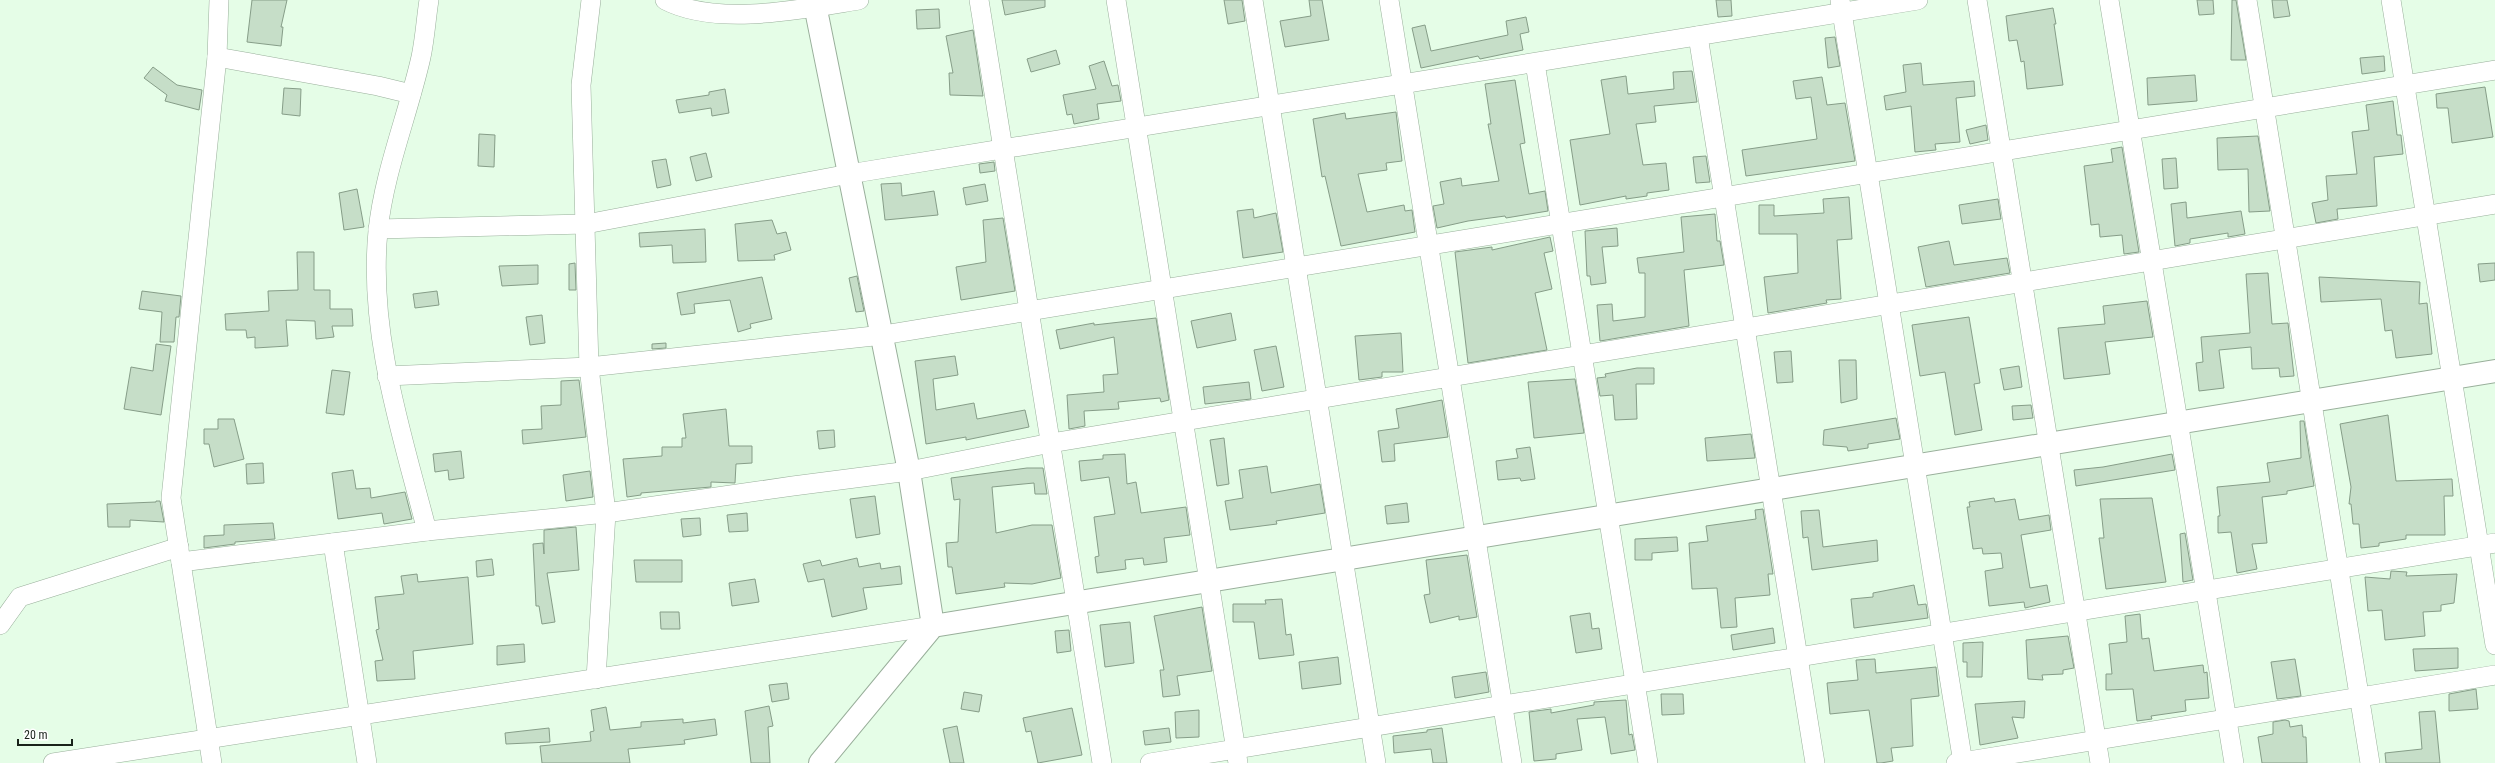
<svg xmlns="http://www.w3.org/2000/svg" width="2495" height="763" font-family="'Roboto Condensed',sans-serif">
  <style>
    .building { fill: #c6dec8; stroke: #869d88 }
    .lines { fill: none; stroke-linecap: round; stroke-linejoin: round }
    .street-casing { stroke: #99af9b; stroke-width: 20 }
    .secondary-casing { stroke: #99af9b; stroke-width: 24 }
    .street { stroke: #fff; stroke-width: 19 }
    .secondary { stroke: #fff; stroke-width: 22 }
  </style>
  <rect width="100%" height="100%" fill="#e5fde7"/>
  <g class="building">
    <path d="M252,0H287L281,27H283L281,46L247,42Z"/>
    <path d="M1002,0H1045V7L1005,15Z"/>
    <path d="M1224,0H1242L1245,21L1228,24Z"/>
    <path d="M1309,0H1322L1329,40L1285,47L1280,21L1311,16Z"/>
    <path d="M1716,0H1731L1732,16L1718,17Z"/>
    <path d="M2197,0H2213L2214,14L2199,15Z"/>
    <path d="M2232,0H2236L2246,60H2231Z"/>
    <path d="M2272,0H2287L2290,16L2274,18Z"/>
    <path d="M2053,8L2056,24H2054L2063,85L2027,89L2024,61L2021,62L2017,40L2009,41L2006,16Z"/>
    <path d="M939,9L940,28L917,29L916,10Z"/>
    <path d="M1526,17L1529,32L1520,34L1523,50L1480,59L1478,56L1421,68L1412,28L1425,25L1431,51L1508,35L1506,21Z"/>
    <path d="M973,30L983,96L950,95L949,73H953L946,36Z"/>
    <path d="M1835,37L1840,66L1828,68L1825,38Z"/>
    <path d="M1056,50L1060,64L1031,72L1027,59Z"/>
    <path d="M2384,56L2385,71L2362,74L2360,58Z"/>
    <path d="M1104,61L1112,86L1118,85L1121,101L1097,104L1099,119L1074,124L1072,114L1067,115L1063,95L1096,89L1089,66Z"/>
    <path d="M1921,63L1923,85L1974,81L1975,96L1956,98L1960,142L1935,144L1936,150L1915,152L1911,106L1886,110L1884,96L1906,92L1903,65Z"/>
    <path d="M153,67L177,85L202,90L199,110L165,101L167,95L144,78Z"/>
    <path d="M1692,71L1697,102L1654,106L1656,122L1636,124L1643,165L1666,163L1669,190L1647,193V196L1626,199V196L1580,205L1570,140L1610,134L1601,80L1626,76L1628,94L1674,89L1673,72Z"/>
    <path d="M2195,75L2197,101L2148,105L2147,78Z"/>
    <path d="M1822,77L1827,105L1845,103L1855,161L1746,176L1742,150L1817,139L1811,97L1796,99L1793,81Z"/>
    <path d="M1515,80L1525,143L1520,144L1529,194L1545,191L1548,211L1506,218L1505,216L1468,221L1437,228L1433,206L1444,204L1440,182L1461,178L1462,186L1499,181L1488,124H1491L1485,84Z"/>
    <path d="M2485,87L2493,137L2452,143L2448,108H2437L2436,94Z"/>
    <path d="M284,88L301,89L300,116L282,114Z"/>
    <path d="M725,89L729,113L712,116L711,108L679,113L676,100L709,95V92Z"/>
    <path d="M2393,101L2397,135H2401L2403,154L2374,157L2377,206L2337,209L2338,219L2316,223L2312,203L2328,200L2326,176L2357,174L2352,132L2369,130L2366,105Z"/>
    <path d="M1396,112L1402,161L1386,163L1387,170L1358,174L1367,212L1404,205L1405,211L1412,210L1415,232L1341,246L1325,176L1322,177L1313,119L1345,113L1346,119Z"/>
    <path d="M1986,125L1988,140L1970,144L1966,130Z"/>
    <path d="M479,134L495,135L494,167L478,166Z"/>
    <path d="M2258,136L2270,211L2249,212L2248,169L2218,170L2217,138Z"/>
    <path d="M2122,147L2139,252L2124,254L2122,235L2100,237L2099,224L2091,225L2084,166L2113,162L2111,149Z"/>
    <path d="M706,153L712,177L696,181L690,157Z"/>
    <path d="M1706,156L1710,182L1696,183L1693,157Z"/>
    <path d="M2176,158L2178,188L2164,189L2162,159Z"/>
    <path d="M666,159L671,185L657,188L652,161Z"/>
    <path d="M994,162L995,171L980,173L979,164Z"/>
    <path d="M901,183L902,196L934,191L938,215L885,220L881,184Z"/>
    <path d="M985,184L988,201L966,205L963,188Z"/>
    <path d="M357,189L364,227L344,230L339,193Z"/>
    <path d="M1849,197L1852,239L1837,240L1841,299L1826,300L1827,303L1768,313L1764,277L1798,273L1797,234H1759V205H1774V216L1824,213L1823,199Z"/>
    <path d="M1998,199L2001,219L1962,224L1959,205Z"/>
    <path d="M2186,202L2187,218L2241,211L2245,234L2228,237V233L2190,239V243L2175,246L2171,204Z"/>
    <path d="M1253,209L1254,218L1276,213L1283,252L1243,258L1237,211Z"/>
    <path d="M1715,214L1717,241H1720L1724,265L1684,270L1689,326L1600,341L1597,305L1612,304L1613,321L1645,317V273H1639L1637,258L1684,252L1681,217Z"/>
    <path d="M1003,218L1015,291L961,300L956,267L986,262L983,220Z"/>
    <path d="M772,220L777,234L786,232L791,250L774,255L775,260L738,261L735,224Z"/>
    <path d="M1617,228L1618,246L1602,247L1606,283L1591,285L1590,276H1587L1585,231Z"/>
    <path d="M705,229L706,262L673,263L672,245L640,247L639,233Z"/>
    <path d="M1550,237L1553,251L1544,253L1552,289L1535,293L1547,350L1468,363L1455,252L1492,247V250Z"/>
    <path d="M1949,241L1954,265L2007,258L2010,273L1926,287L1918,247Z"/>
    <path d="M297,252H314V290H330V309H352L353,326H332L334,337L316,339L315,321L286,320L288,346L255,348V337L247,338L246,330H226L225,314L269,311L268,291L298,290Z"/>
    <path d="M575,263L576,290H569V264Z"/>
    <path d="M2495,263V280L2480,282L2478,264Z"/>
    <path d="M538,265V284L502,286L499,266Z"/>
    <path d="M2268,273L2272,324L2288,323L2294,376L2280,377L2279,368L2252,369L2251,347L2219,350L2224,388L2199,391L2196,363L2203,362L2201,337L2250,333L2246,274Z"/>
    <path d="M857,276L864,311L856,312L849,278Z"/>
    <path d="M762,277L772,319L750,324L751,328L738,332L730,300L694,304L695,313L681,315L677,293Z"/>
    <path d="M2319,277L2420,282L2419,304L2427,303L2432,354L2396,358L2392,330L2385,331L2381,299L2321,302Z"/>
    <path d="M142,291L181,296L179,317H176L174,342H160L162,312L139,309Z"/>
    <path d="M437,291L439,305L415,308L413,294Z"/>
    <path d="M2147,301L2153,337L2105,342L2110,374L2064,379L2058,328L2105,324L2103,306Z"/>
    <path d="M1231,313L1236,340L1197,348L1191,321Z"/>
    <path d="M542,315L545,343L530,345L526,317Z"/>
    <path d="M1969,317L1980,383L1974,384L1982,430L1955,435L1945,372L1920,376L1912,325Z"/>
    <path d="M1156,318L1169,400L1161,402L1160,398L1118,402L1119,409L1084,411L1085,426L1069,429L1067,395L1104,392L1103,375L1118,374L1114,337L1060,349L1056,330L1094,323V325Z"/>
    <path d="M1401,333L1403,372H1382V377L1359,380L1355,336Z"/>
    <path d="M666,343V348L652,349V344Z"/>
    <path d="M156,344L171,346L161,415L124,409L131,367L153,371Z"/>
    <path d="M1276,346L1284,387L1262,391L1254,350Z"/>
    <path d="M1791,351L1793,382L1777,383L1774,352Z"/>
    <path d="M955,356L958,375L933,379L936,410L974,403L977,419L1025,410L1029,427L966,440V437L926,444L915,361Z"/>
    <path d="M1839,360H1856L1857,399L1841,403Z"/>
    <path d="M2019,366L2022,387L2004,390L2000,369Z"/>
    <path d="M1637,368H1654V384H1636L1637,419L1615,420L1613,395L1600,396L1597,378L1606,377L1605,374Z"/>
    <path d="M332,370L350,372L344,415L326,413Z"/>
    <path d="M1575,379L1584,433L1534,438L1528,382Z"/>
    <path d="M579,380L586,437L523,444L522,430L542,429L541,406L561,405V381Z"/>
    <path d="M1249,382L1251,399L1205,404L1203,387Z"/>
    <path d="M1442,400L1448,437L1394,444L1395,461L1382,462L1378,431L1399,428L1396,409Z"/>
    <path d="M2031,405L2033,418L2013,420L2012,406Z"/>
    <path d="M726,409L729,446H752V463L736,464L735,483L711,482V487L641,493V495L627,497L623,459L662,456V447H682V438H686L683,414Z"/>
    <path d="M2388,415L2396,481L2452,479L2453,496H2444L2445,535H2406V539L2379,543V546L2361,548L2359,524H2353L2351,504H2349L2351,487L2340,424Z"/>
    <path d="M1896,418L1900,439L1868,444V448L1848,451L1847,447L1823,445L1824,430Z"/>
    <path d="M218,419H234L244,459L214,467L209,444H204V429H218Z"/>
    <path d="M2300,421H2304L2314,486L2287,491V494L2262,497L2267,543L2252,544L2257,569L2237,573L2231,532L2218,533V516H2220L2217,487L2270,482L2267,463L2301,458Z"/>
    <path d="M834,430L835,447L819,449L817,431Z"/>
    <path d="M1751,434L1755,458L1707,461L1705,438Z"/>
    <path d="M1224,438L1229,484L1217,486L1210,440Z"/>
    <path d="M1530,447L1535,479L1521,481L1520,478L1498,480L1496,461L1518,458L1516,449Z"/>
    <path d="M461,451L464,478L449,480L448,470L435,472L433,454Z"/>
    <path d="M1125,454L1127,484L1136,482L1141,513L1186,507L1190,535L1164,538L1167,562L1144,565L1143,558L1125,560L1126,569L1097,573L1095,557L1099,556L1094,517L1115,514L1109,477L1081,481L1079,461L1103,459V455Z"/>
    <path d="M2172,454L2175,470L2076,486L2074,470L2103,467Z"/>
    <path d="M263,463L264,483L247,484L246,464Z"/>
    <path d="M1267,466L1271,493L1320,484L1325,513L1276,521L1277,524L1230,530L1225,501L1243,498L1239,470Z"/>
    <path d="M1027,468H1043L1047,494H1035L1034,483L992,487L996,533L1032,525H1052L1061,578L1032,584L1004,583L1005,587L956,594L952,567H948L946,543L958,542L960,499L954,500L951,478Z"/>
    <path d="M353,470L356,489L370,488L371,498L405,492L412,519L384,524L382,513L338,519L332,473Z"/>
    <path d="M590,471L593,497L566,501L563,475Z"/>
    <path d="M875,496L880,534L856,538L850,499Z"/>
    <path d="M1994,498L1995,502L2015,499L2019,520L2049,515L2051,530L2021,535L2030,588L2047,585L2050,602L2025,608L2024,602L1989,606L1985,571L2003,568L2001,553L1983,554L1982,548L1973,549L1967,507H1970L1969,502Z"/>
    <path d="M2152,498L2166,582L2106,589L2099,538H2104L2100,499Z"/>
    <path d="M156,501H160L164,522L130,520V527H108L107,504L156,502Z"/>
    <path d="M1407,503L1409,522L1387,524L1385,506Z"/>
    <path d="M1763,509L1773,574H1768L1770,595L1735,598L1737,627L1721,628L1717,588L1692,589L1689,543L1708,541L1706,526L1756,519L1755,510Z"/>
    <path d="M1819,510L1823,547L1877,540L1878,561L1812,570L1808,537L1803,538L1801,511Z"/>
    <path d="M747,513L748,531L729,532L727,515Z"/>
    <path d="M700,518L701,535L683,537L681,519Z"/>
    <path d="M273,523L275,539L235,542V544L204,548V536L224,535V525Z"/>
    <path d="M576,527L579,570L547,573L555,622L542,624L539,606H536L533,544L543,543L544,554V530Z"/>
    <path d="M2185,533L2193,580L2183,582L2180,534Z"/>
    <path d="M1677,537L1678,551L1652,553V560H1635V539Z"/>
    <path d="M1467,555L1477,617L1459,620V616L1430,623L1424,595L1430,594L1426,560Z"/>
    <path d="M857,558L859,567L880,563L881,569L900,566L902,584L863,588L867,609L832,617L824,579L808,582L803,564L820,560L822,566Z"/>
    <path d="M492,559L494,575L477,577L476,561Z"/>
    <path d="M634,560H682V582H636Z"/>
    <path d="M2391,571L2407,572L2406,576L2457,574L2454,603L2441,605V611L2423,612L2425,636L2385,640L2382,610L2368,611L2365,577L2390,579Z"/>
    <path d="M417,574L418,582L468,577L473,644L413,651L415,679L377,681L375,661L383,660L376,630L379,629L375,597L404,594L401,576Z"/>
    <path d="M755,579L759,602L732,606L729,583Z"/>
    <path d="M1914,585L1918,605L1926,604L1928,618L1854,628L1851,599L1873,597V593Z"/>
    <path d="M1282,599L1286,635L1291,634L1294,655L1259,659L1254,622H1233V604H1266L1265,600Z"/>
    <path d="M1202,607L1212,671L1177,676L1180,695L1163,697L1160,670H1164L1154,616Z"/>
    <path d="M660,612H679L680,629H661Z"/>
    <path d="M1590,613L1592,629L1599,628L1602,649L1576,653L1570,616Z"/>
    <path d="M2140,614L2142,639L2149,638L2154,671L2203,665L2204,673L2207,672L2209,698L2185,700L2186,711L2151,716L2152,719L2137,721L2133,689L2106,690V674H2112L2109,644L2127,642L2125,616Z"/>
    <path d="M1130,622L1134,663L1105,667L1100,625Z"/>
    <path d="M1773,628L1775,643L1733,650L1731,635Z"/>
    <path d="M1069,630L1071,651L1057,653L1055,631Z"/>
    <path d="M2068,636L2074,668L2063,670V674L2042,675L2043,680L2028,679L2026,640Z"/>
    <path d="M1983,642L1982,677H1967V662H1963V643Z"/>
    <path d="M524,644L525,662L497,665V646Z"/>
    <path d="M2458,648V668L2415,671L2413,649Z"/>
    <path d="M1338,657L1341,684L1302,689L1299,662Z"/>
    <path d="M1875,659L1876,673L1936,667L1939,696L1911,699L1913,746L1891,748L1893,761L1881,763H1877L1869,710L1830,714L1827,683L1858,680L1856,660Z"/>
    <path d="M2295,659L2301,696L2277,699L2271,662Z"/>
    <path d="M1486,672L1489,692L1455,698L1452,677Z"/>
    <path d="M787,683L789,699L772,702L769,685Z"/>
    <path d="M2476,689L2478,709L2449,711V694Z"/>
    <path d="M964,692L982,695L979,712L961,709Z"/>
    <path d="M1661,694H1683L1684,714L1662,715Z"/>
    <path d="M1626,700L1629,735L1632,734L1635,750L1611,754L1605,717L1577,719L1582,750L1556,754V759L1534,761L1529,712L1551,709V713L1594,705V702Z"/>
    <path d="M2025,701L2024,718L2012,717L2018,738L1980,745L1975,704Z"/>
    <path d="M769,706L773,726L768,727L770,763H751L745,711Z"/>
    <path d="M606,707L610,730L641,727V722L683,719V723L715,719L717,735L684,740L685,744L628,749L630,763H542L540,746L591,741L590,732L594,731L591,710Z"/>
    <path d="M1072,708L1082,755L1038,763L1031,731L1026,732L1023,718Z"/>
    <path d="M1199,710V737L1176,738L1175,712Z"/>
    <path d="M2435,711L2440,763H2386L2385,753L2422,749L2419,712Z"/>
    <path d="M2285,720L2289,721L2290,727L2302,725L2303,737H2306L2307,763H2262L2258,737L2273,734V722Z"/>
    <path d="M957,726L964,763H950L943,729Z"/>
    <path d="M549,728L550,742L506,744L505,733Z"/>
    <path d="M1169,728L1171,742L1145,745L1143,731Z"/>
    <path d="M1442,728L1447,763H1433L1431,749L1394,753L1393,736L1427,732V730Z"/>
  </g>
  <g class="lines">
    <g class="street-casing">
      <g id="street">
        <path d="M591,0L581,85L589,367L606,513L596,679"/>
        <path d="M665,0C716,27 803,9 859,0"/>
        <path d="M979,0L1102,763"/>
        <path d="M1116,0L1238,763"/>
        <path d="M1253,0L1376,763"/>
        <path d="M1389,0L1512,763"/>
        <path d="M1840,0L1963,763"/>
        <path d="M1977,0L2100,763"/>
        <path d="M2109,0L2234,763"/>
        <path d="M2247,0L2370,763"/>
        <path d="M2391,0L2495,645"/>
        <path d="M1698,36L1815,763"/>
        <path d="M217,57L378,86L411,94"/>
        <path d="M1535,63L1648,763"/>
        <path d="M378,229L586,224L849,174L1918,0"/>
        <path d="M387,376L589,367L883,335L2495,70"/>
        <path d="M427,531C402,434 368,333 378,231C384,172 408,115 421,57C425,38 426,19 429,0"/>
        <path d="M333,543L367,763"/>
        <path d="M181,562L427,531L606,513L793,486L909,471L1051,443L2495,204"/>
        <path d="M0,625L20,597L179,547"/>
        <path d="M53,763L933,626"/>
        <path d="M212,763L171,498L217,57L219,0"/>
        <path d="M1150,763L2495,543"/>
        <path d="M1956,763L2495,675"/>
      </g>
    </g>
    <g class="secondary-casing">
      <g id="secondary">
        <path d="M814,0L909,471L933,626"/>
        <path d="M820,763L933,626L2495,371"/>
      </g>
    </g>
    <use href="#street" class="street"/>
    <use href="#secondary" class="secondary"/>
  </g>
  <path d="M18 739v6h54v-6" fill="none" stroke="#19221a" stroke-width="2"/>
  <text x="24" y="739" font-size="12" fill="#19221a" stroke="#ffffff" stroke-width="3" paint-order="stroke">20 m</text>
</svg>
